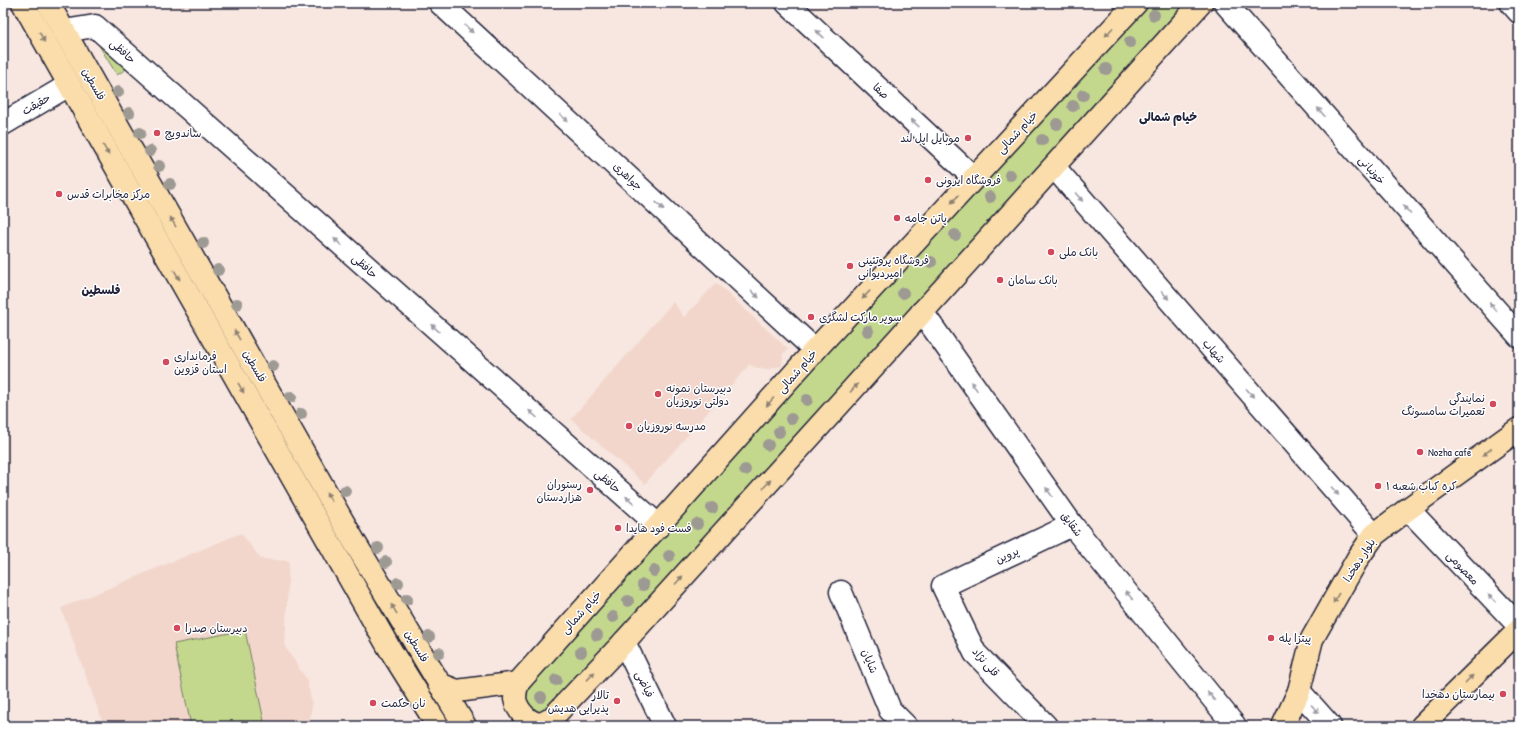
<svg xmlns="http://www.w3.org/2000/svg" width="1522" height="729" font-family="'Patrick Hand','Playpen Sans Arabic',sans-serif">
  <style>
    .built { fill: #f2d6cb }
    .green { fill: #c4d88d; stroke: #737d64 }
    .lines { fill: none; stroke-linecap: round; stroke-linejoin: round }
    .minor-casing { stroke: #22223b; stroke-width: 25 }
    .major-casing { stroke: #22223b; stroke-width: 25 }
    .minor { stroke: #fff; stroke-width: 22 }
    .major { stroke: #faddab; stroke-width: 22 }
    .tree { fill: #9d9993 }
    .oneway { fill: #9c9ca7 }
    .oneway2 { fill: #8e8073 }
    .poi-dot { fill: #d1495b; stroke: #fff; stroke-width: 1.5 }
    .labels { text-anchor: middle; stroke-width: 3; stroke-linejoin: round; paint-order: stroke }
    .street-label { font-size: 11px; fill: #22223b; stroke: #fff }
    .poi-label { font-size: 11px; fill: #22223b; stroke: #fff; text-anchor: start }
    .neighbourhood-label { font-size: 12px; font-weight: bold; fill: #22223b; stroke: #fff }
  </style>
  <rect width="100%" height="100%" fill="#f7e7e0"/>
  <filter id="ink" filterUnits="userSpaceOnUse"><feTurbulence type="fractalNoise" baseFrequency=".025" numOctaves="2"/><feDisplacementMap in="SourceGraphic" scale="8" xChannelSelector="R" yChannelSelector="G"/><feConvolveMatrix kernelMatrix="1 2 1 2 8 2 1 2 1" color-interpolation-filters="sRGB"/></filter>
  <g filter="url(#ink)">
    <g class="built">
      <path d="M716,283L788,349L783,354L782,366L765,370L749,365L645,484L571,419L673,302L684,317Z"/>
      <path d="M241,533L261,559L289,561L285,647L307,680L312,705L309,726H104L61,608Z"/>
    </g>
    <g class="green">
      <path d="M1136,3H1201L543,723L515,699Z"/>
      <path d="M101,38L132,65L117,75L97,42Z"/>
      <path d="M245,630L265,726H191L174,644Z"/>
    </g>
    <g class="lines">
      <g class="minor-casing">
        <g id="minor">
          <path d="M440,3L815,350"/>
          <path d="M787,3L974,178"/>
          <path d="M1225,3L1519,336"/>
          <path d="M1511,3L1519,12"/>
          <path d="M64,31L95,26L659,526"/>
          <path d="M3,124L69,85"/>
          <path d="M1054,167L1374,535"/>
          <path d="M922,312L1072,525L1235,726"/>
          <path d="M1408,509L1519,626"/>
          <path d="M841,592L890,710L906,726"/>
          <path d="M624,642L665,726"/>
          <path d="M1299,691L1330,726"/>
          <path d="M1046,726L975,653L943,586L1072,525"/>
        </g>
      </g>
      <g class="major-casing">
        <g id="major">
          <path d="M23,3L388,646L438,726"/>
          <path d="M48,3L355,543L465,726"/>
          <path d="M518,683C516,688 515,694 515,699C517,710 530,726 543,723C546,722 549,720 551,719"/>
          <path d="M439,684L457,691L518,683L815,350L1136,3"/>
          <path d="M547,726L551,719L624,642L843,400L1201,3"/>
          <path d="M1283,726L1299,691L1312,639L1358,558L1374,535L1408,509L1519,429"/>
          <path d="M1422,726L1519,630"/>
        </g>
      </g>
      <use href="#minor" class="minor"/>
      <use href="#major" class="major"/>
    </g>
    <g class="tree">
      <circle cx="1154" cy="15" r="6"/>
      <circle cx="1130" cy="42" r="6"/>
      <circle cx="1106" cy="69" r="6"/>
      <circle cx="118" cy="92" r="6"/>
      <circle cx="1083" cy="95" r="6"/>
      <circle cx="1073" cy="106" r="6"/>
      <circle cx="129" cy="113" r="6"/>
      <circle cx="1057" cy="124" r="6"/>
      <circle cx="140" cy="133" r="6"/>
      <circle cx="1042" cy="140" r="6"/>
      <circle cx="150" cy="151" r="6"/>
      <circle cx="159" cy="166" r="6"/>
      <circle cx="1010" cy="175" r="6"/>
      <circle cx="170" cy="184" r="6"/>
      <circle cx="990" cy="197" r="6"/>
      <circle cx="955" cy="235" r="6"/>
      <circle cx="203" cy="243" r="6"/>
      <circle cx="931" cy="262" r="6"/>
      <circle cx="218" cy="270" r="6"/>
      <circle cx="903" cy="293" r="6"/>
      <circle cx="237" cy="304" r="6"/>
      <circle cx="868" cy="331" r="6"/>
      <circle cx="273" cy="366" r="6"/>
      <circle cx="291" cy="397" r="6"/>
      <circle cx="807" cy="400" r="6"/>
      <circle cx="301" cy="414" r="6"/>
      <circle cx="791" cy="419" r="6"/>
      <circle cx="779" cy="432" r="6"/>
      <circle cx="768" cy="445" r="6"/>
      <circle cx="745" cy="470" r="6"/>
      <circle cx="345" cy="491" r="6"/>
      <circle cx="712" cy="508" r="6"/>
      <circle cx="697" cy="524" r="6"/>
      <circle cx="378" cy="548" r="6"/>
      <circle cx="669" cy="556" r="6"/>
      <circle cx="386" cy="562" r="6"/>
      <circle cx="654" cy="571" r="6"/>
      <circle cx="398" cy="583" r="6"/>
      <circle cx="643" cy="585" r="6"/>
      <circle cx="407" cy="599" r="6"/>
      <circle cx="628" cy="601" r="6"/>
      <circle cx="613" cy="617" r="6"/>
      <circle cx="597" cy="635" r="6"/>
      <circle cx="429" cy="637" r="6"/>
      <circle cx="581" cy="652" r="6"/>
      <circle cx="439" cy="653" r="6"/>
      <circle cx="556" cy="680" r="6"/>
      <circle cx="541" cy="697" r="6"/>
    </g>
    <defs><path id="oneway-solid" d="M-6-.8H1V-3.2L6.5 0L1 3.2V.8H-6Z"/></defs>
    <g class="oneway">
      <use href="#oneway-solid" transform="translate(469 29) rotate(43)"/>
      <use href="#oneway-solid" transform="translate(820 34) rotate(-137)"/>
      <use href="#oneway-solid" transform="translate(1321 112) rotate(-131)"/>
      <use href="#oneway-solid" transform="translate(564 118) rotate(43)"/>
      <use href="#oneway-solid" transform="translate(915 123) rotate(-137)"/>
      <use href="#oneway-solid" transform="translate(1079 197) rotate(49)"/>
      <use href="#oneway-solid" transform="translate(660 206) rotate(43)"/>
      <use href="#oneway-solid" transform="translate(1407 210) rotate(-131)"/>
      <use href="#oneway-solid" transform="translate(338 242) rotate(-138)"/>
      <use href="#oneway-solid" transform="translate(755 294) rotate(43)"/>
      <use href="#oneway-solid" transform="translate(1165 295) rotate(49)"/>
      <use href="#oneway-solid" transform="translate(1493 307) rotate(-131)"/>
      <use href="#oneway-solid" transform="translate(435 328) rotate(-138)"/>
      <use href="#oneway-solid" transform="translate(974 386) rotate(-125)"/>
      <use href="#oneway-solid" transform="translate(1250 393) rotate(49)"/>
      <use href="#oneway-solid" transform="translate(533 414) rotate(-138)"/>
      <use href="#oneway-solid" transform="translate(1335 491) rotate(49)"/>
      <use href="#oneway-solid" transform="translate(1049 492) rotate(-125)"/>
      <use href="#oneway-solid" transform="translate(630 500) rotate(-139)"/>
      <use href="#oneway-solid" transform="translate(1129 595) rotate(-129)"/>
      <use href="#oneway-solid" transform="translate(1492 598) rotate(-134)"/>
      <use href="#oneway-solid" transform="translate(1211 696) rotate(-129)"/>
      <use href="#oneway-solid" transform="translate(1315 709) rotate(48)"/>
    </g>
    <g class="oneway2">
      <use href="#oneway-solid" transform="translate(1109 32) rotate(132)"/>
      <use href="#oneway-solid" transform="translate(42 37) rotate(61)"/>
      <use href="#oneway-solid" transform="translate(106 150) rotate(60)"/>
      <use href="#oneway-solid" transform="translate(955 199) rotate(133)"/>
      <use href="#oneway-solid" transform="translate(173 222) rotate(-120)"/>
      <use href="#oneway-solid" transform="translate(177 275) rotate(60)"/>
      <use href="#oneway-solid" transform="translate(866 295) rotate(133)"/>
      <use href="#oneway-solid" transform="translate(237 335) rotate(-120)"/>
      <use href="#oneway-solid" transform="translate(241 388) rotate(60)"/>
      <use href="#oneway-solid" transform="translate(854 388) rotate(-48)"/>
      <use href="#oneway-solid" transform="translate(770 402) rotate(132)"/>
      <use href="#oneway-solid" transform="translate(1487 452) rotate(144)"/>
      <use href="#oneway-solid" transform="translate(767 484) rotate(-48)"/>
      <use href="#oneway-solid" transform="translate(329 497) rotate(-120)"/>
      <use href="#oneway-solid" transform="translate(679 580) rotate(-48)"/>
      <use href="#oneway-solid" transform="translate(1336 598) rotate(120)"/>
      <use href="#oneway-solid" transform="translate(394 609) rotate(-121)"/>
      <use href="#oneway-solid" transform="translate(591 676) rotate(-47)"/>
      <use href="#oneway-solid" transform="translate(1469 679) rotate(-45)"/>
    </g>
  </g>
  <g class="poi-dot">
    <circle cx="157" cy="133" r="4"/>
    <circle cx="968" cy="138" r="4"/>
    <circle cx="928" cy="180" r="4"/>
    <circle cx="59" cy="194" r="4"/>
    <circle cx="897" cy="218" r="4"/>
    <circle cx="1051" cy="252" r="4"/>
    <circle cx="850" cy="266" r="4"/>
    <circle cx="1000" cy="280" r="4"/>
    <circle cx="811" cy="317" r="4"/>
    <circle cx="166" cy="362" r="4"/>
    <circle cx="658" cy="394" r="4"/>
    <circle cx="1493" cy="404" r="4"/>
    <circle cx="629" cy="426" r="4"/>
    <circle cx="1420" cy="452" r="4"/>
    <circle cx="1378" cy="486" r="4"/>
    <circle cx="590" cy="490" r="4"/>
    <circle cx="618" cy="528" r="4"/>
    <circle cx="177" cy="628" r="4"/>
    <circle cx="1271" cy="638" r="4"/>
    <circle cx="1503" cy="694" r="4"/>
    <circle cx="617" cy="701" r="4"/>
    <circle cx="373" cy="703" r="4"/>
  </g>
  <g class="labels">
    <g class="street-label">
      <text transform="translate(123 51) rotate(42)" y="4">حافظی</text>
      <text transform="translate(94 84) rotate(60)" y="4">فلسطین</text>
      <text transform="translate(881 91) rotate(43)" y="4">صفا</text>
      <text transform="translate(36 104) rotate(-30)" y="4">حقیقت</text>
      <text transform="translate(1017 132) rotate(-47)" y="4">خیام شمالی</text>
      <text transform="translate(1372 170) rotate(49)" y="4">خونبانی</text>
      <text transform="translate(628 176) rotate(43)" y="4">جواهری</text>
      <text transform="translate(365 266) rotate(42)" y="4">حافظی</text>
      <text transform="translate(1214 351) rotate(49)" y="4">شهاب</text>
      <text transform="translate(255 366) rotate(60)" y="4">فلسطین</text>
      <text transform="translate(797 371) rotate(-49)" y="4">خیام شمالی</text>
      <text transform="translate(608 481) rotate(41)" y="4">حافظی</text>
      <text transform="translate(1072 524) rotate(53)" y="4">شقایق</text>
      <text transform="translate(1007 555) rotate(-25)" y="4">پروین</text>
      <text transform="translate(1359 560) rotate(-57)" y="4">بلوار دهخدا</text>
      <text transform="translate(1463 568) rotate(47)" y="4">معصومی</text>
      <text transform="translate(581 612) rotate(-48)" y="4">خیام شمالی</text>
      <text transform="translate(417 646) rotate(59)" y="4">فلسطین</text>
      <text transform="translate(870 661) rotate(67)" y="4">شایان</text>
      <text transform="translate(986 662) rotate(49)" y="4">قلی نژاد</text>
      <text transform="translate(645 684) rotate(64)" y="4">فیاضی</text>
    </g>
    <g class="poi-label">
      <text x="165" y="137">ساندویچ</text>
      <text x="960" y="142" text-anchor="end">موبایل اپل لند</text>
      <text x="936" y="184">فروشگاه ایرونی</text>
      <text x="67" y="198">مرکز مخابرات قدس</text>
      <text x="905" y="222">پاتن جامه</text>
      <text x="1059" y="256">بانک ملی</text>
      <text x="858" y="264">فروشگاه پروتئینی<tspan x="858" dy="13">امیردیوانی</tspan></text>
      <text x="1008" y="284">بانک سامان</text>
      <text x="819" y="321">سوپر مارکت لشگری</text>
      <text x="174" y="360">فرمانداری<tspan x="174" dy="13">استان قزوین</tspan></text>
      <text x="666" y="392">دبیرستان نمونه<tspan x="666" dy="13">دولتی نوروزیان</tspan></text>
      <text x="1485" y="402" text-anchor="end">نمایندگی<tspan x="1485" dy="13">تعمیرات سامسونگ</tspan></text>
      <text x="637" y="430">مدرسه نوروزیان</text>
      <text x="1428" y="456">Nozha cafe</text>
      <text x="582" y="488" text-anchor="end">رستوران<tspan x="582" dy="13">هزاردستان</tspan></text>
      <text x="1386" y="490">کره کباب شعبه ۱</text>
      <text x="626" y="532">فست فود هایدا</text>
      <text x="185" y="632">دبیرستان صدرا</text>
      <text x="1279" y="642">پیتزا پله</text>
      <text x="1495" y="698" text-anchor="end">بیمارستان دهخدا</text>
      <text x="609" y="699" text-anchor="end">تالار<tspan x="609" dy="13">پذیرایی هدیش</tspan></text>
      <text x="381" y="707">نان حکمت</text>
    </g>
    <g class="neighbourhood-label">
      <text x="1168" y="121">خیام شمالی</text>
      <text x="101" y="294">فلسطین</text>
    </g>
  </g>
  <rect width="1522" height="729" fill="none" stroke="#fff" stroke-width="16"/>
  <rect x="8" y="8" width="1506" height="713" fill="none" stroke="#22223b" stroke-width="1.5" filter="url(#ink)"/>
</svg>
